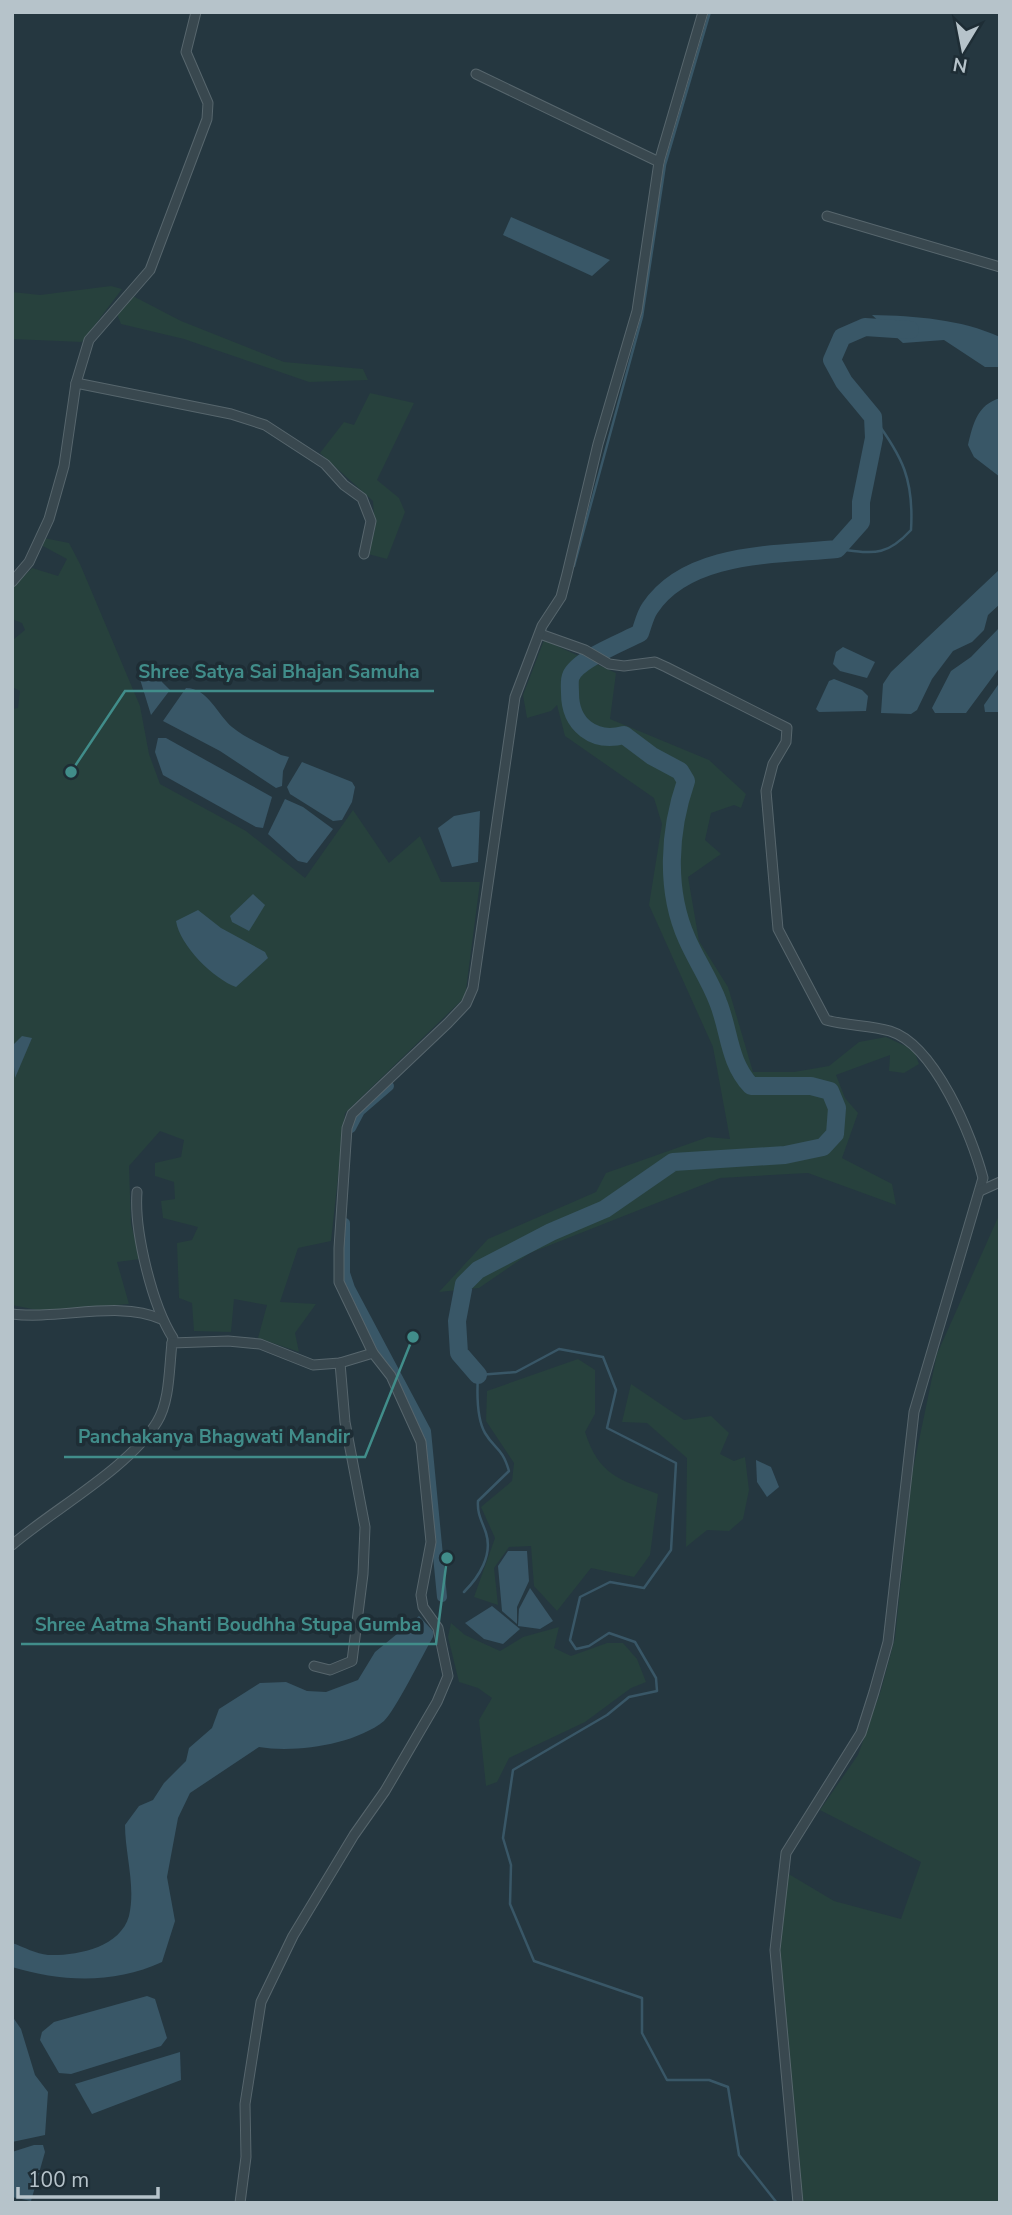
<svg xmlns="http://www.w3.org/2000/svg" width="1012" height="2215" font-family="'Nunito Sans',sans-serif">
  <style>
    .green { fill: #27413d }
    .water { fill: #395767 }
    .lines { fill: none; stroke-linecap: round; stroke-linejoin: round }
    .stream { stroke: #395767; stroke-width: 2.5 }
    .canal { stroke: #395767; stroke-width: 10 }
    .river { stroke: #395767; stroke-width: 18 }
    .minor-casing { stroke: #57666d; stroke-width: 11 }
    .minor { stroke: #39484f; stroke-width: 9 }
    .leader { fill: none; stroke: #418d8a; stroke-width: 2.5 }
    .callout-dot { fill: #418d8a; stroke: #1e2d35; stroke-width: 2.5 }
    .callout-label { font-size: 19px; text-anchor: middle; font-weight: bold; fill: #418d8a; stroke: #1e2d35; stroke-width: 7; stroke-linejoin: round; paint-order: stroke }
  </style>
  <rect width="100%" height="100%" fill="#253740"/>
  <g class="green">
    <path d="M111,286L122,289L82,342L12,339V292L40,295Z"/>
    <path d="M133,296L181,321L284,362L363,369L368,380L309,382L184,339L121,324L117,314Z"/>
    <path d="M370,393L414,403L377,480L399,498L405,512L387,559L368,554L375,530L373,501L320,453L344,422L354,425Z"/>
    <path d="M44,538L69,543L80,564L140,706L149,754L160,784L246,831L305,878L353,810L389,863L420,836L441,882H480L465,997L345,1113L331,1241L298,1248L280,1302L316,1304L295,1333L299,1352L258,1338L267,1305L234,1299L231,1332L194,1331L192,1303L179,1298L177,1243L192,1240L198,1227L163,1218L161,1201L175,1199L174,1182L155,1176V1163L181,1157L184,1140L160,1131L129,1166L131,1224L140,1259L117,1262L129,1304L42,1311L12,1305V709L18,708L20,691L12,687L14,639L25,630L22,623L12,619V588L32,568L58,576L67,559L41,545Z"/>
    <path d="M544,640L616,673L610,719L709,760L746,794L741,808L734,805L711,813L705,840L721,854L688,877L699,941L728,987L753,1072H794L829,1066L859,1042L886,1037L914,1050L919,1064L904,1073L889,1071L890,1055L836,1075L845,1098L858,1113L842,1158L892,1184L896,1205L808,1173L720,1178L530,1253L479,1288L439,1292L488,1239L596,1192L606,1173L708,1137L730,1139L713,1047L649,905L662,824L654,798L565,736L557,705L551,711L527,718L523,695Z"/>
    <path d="M1000,1213V2203H802L780,1950L787,1873L834,1901L901,1919L921,1862L820,1810L858,1755L881,1690L895,1638L912,1474L937,1354Z"/>
    <path d="M578,1359L595,1370V1414L585,1432C599,1475 618,1479 658,1494L650,1555L634,1577L591,1568L557,1611L534,1586L531,1546L509,1547L494,1568L498,1605L474,1597L495,1538L481,1507L512,1481L514,1463L486,1421L487,1391Z"/>
    <path d="M631,1384L684,1420L711,1416L729,1433L720,1454L734,1461L745,1457L749,1490L743,1519L729,1531L707,1530L686,1547L687,1458L647,1423L622,1422Z"/>
    <path d="M451,1623L465,1635L500,1651L523,1637L559,1627L554,1648L571,1656L607,1643H623L637,1659L646,1682L631,1688L585,1722L509,1758L497,1782L486,1786L479,1720L492,1698L478,1688L459,1682L448,1637Z"/>
  </g>
  <g class="water">
    <path d="M511,217L610,260L592,276L503,235Z"/>
    <path d="M872,315C916,316 960,319 1000,337V367H985L944,340L903,343Z"/>
    <path d="M1000,398V477L974,457L968,445C973,424 977,405 1000,398Z"/>
    <path d="M1000,569V604L988,615L984,630L972,642L953,651L932,679L917,710L911,714L881,713L883,684L891,672Z"/>
    <path d="M1000,627V667L966,713H935L932,708L951,671L971,657Z"/>
    <path d="M843,647L875,662L867,678L840,671L833,664L836,652Z"/>
    <path d="M142,671L163,677L162,682L170,690L151,715L139,676Z"/>
    <path d="M834,679L862,690L868,696L866,711L819,712L816,709L829,681Z"/>
    <path d="M1000,682V712H985L984,705Z"/>
    <path d="M186,688C208,688 217,714 232,727C245,738 265,746 281,755L289,757L283,771L282,786L276,788L220,751L163,721Z"/>
    <path d="M158,738H166L272,797L263,828L256,827L163,775L155,752Z"/>
    <path d="M302,762L352,782L355,787L352,802L342,820L333,821L290,794L287,787Z"/>
    <path d="M285,799L303,807L333,829L307,863L298,861L268,834Z"/>
    <path d="M480,811L478,862L452,867L438,828L454,816Z"/>
    <path d="M253,894L265,905L249,931L232,922L230,916Z"/>
    <path d="M198,910L221,928L265,952L268,958L236,987C214,979 180,946 176,921Z"/>
    <path d="M22,1036L32,1038L15,1078L12,1046Z"/>
    <path d="M756,1460L771,1467L779,1487L767,1497L757,1482Z"/>
    <path d="M508,1551H527L529,1581L517,1607V1624L502,1611L498,1566Z"/>
    <path d="M530,1588L553,1621L540,1629L518,1626L519,1609Z"/>
    <path d="M492,1606L520,1629L503,1644L484,1639L465,1623Z"/>
    <path d="M419,1616L434,1632L433,1637C423,1654 395,1711 384,1721C354,1745 295,1753 259,1747L190,1793L178,1818L167,1877L175,1921L162,1962C114,1984 62,1982 12,1967V1943C24,1947 36,1954 48,1955C76,1956 120,1948 129,1916C136,1886 125,1854 125,1825L139,1806L153,1800L164,1783L186,1761L189,1748L212,1728L219,1709L260,1683L286,1682L307,1691L326,1692L358,1680L375,1652Z"/>
    <path d="M147,1996L155,1999L167,2038L161,2046L71,2074L59,2073L40,2040L42,2032L54,2022Z"/>
    <path d="M12,2016L21,2029L35,2075L48,2092L45,2135L12,2142Z"/>
    <path d="M180,2052L181,2080L92,2114L75,2084Z"/>
    <path d="M34,2145H43L45,2152L31,2201L12,2197V2152Z"/>
  </g>
  <g class="lines">
    <g class="stream">
      <path d="M837,549C873,553 885,558 911,530C914,480 903,457 873,417"/>
      <path d="M574,566L642,317L665,165L710,12"/>
      <path d="M464,1592C479,1577 493,1555 486,1533C482,1521 477,1514 478,1501L509,1471C502,1447 495,1450 485,1433C477,1419 477,1391 478,1375L516,1372L559,1349L603,1357L616,1390L607,1428L676,1463L671,1550L644,1588L610,1582L580,1597L570,1640L576,1649L589,1646L609,1633L635,1642L656,1678L657,1691L629,1697L607,1715L513,1770L503,1838L511,1865L510,1904L534,1961L642,1998V2033L667,2080H709L728,2087L739,2155L777,2203"/>
    </g>
    <g class="canal">
      <path d="M351,1128L360,1111L389,1086"/>
      <path d="M345,1223V1273L350,1288L426,1431L442,1597"/>
    </g>
    <path class="river" d="M478,1375L459,1353L457,1321L464,1284L478,1270L551,1232L605,1209L673,1162L785,1155L823,1147L835,1134L837,1108L830,1091L811,1086H751C728,1061 730,1032 718,1002C710,980 696,960 687,939C665,890 669,830 686,781L680,771L652,756L624,735C594,743 570,725 570,693C570,688 569,680 571,676C578,659 623,642 640,633C643,625 645,615 650,608C688,551 777,555 837,549L861,522V502L874,438L873,417L844,382L832,360L842,337L865,327L910,330"/>
    <g class="minor-casing">
      <g id="minor">
        <path d="M476,74L659,162"/>
        <path d="M827,216L1000,267"/>
        <path d="M76,383L231,414L265,425L325,464L344,485L362,498L371,521L364,554"/>
        <path d="M12,582L29,562L49,519L64,466L76,383L89,340L150,270L207,119L208,103L186,52L196,12"/>
        <path d="M540,634L585,650L609,664L624,666L655,662L666,667L787,728L786,742L773,764L766,791L778,929L826,1020C847,1026 869,1025 890,1031C935,1045 972,1136 983,1178L914,1412L888,1642L874,1692L861,1733L786,1853L775,1950L798,2203"/>
        <path d="M980,1191L1000,1182"/>
        <path d="M137,1192C134,1231 152,1305 173,1338L172,1343"/>
        <path d="M12,1314C59,1320 119,1300 161,1319"/>
        <path d="M12,1545C54,1509 129,1468 157,1422C170,1401 169,1368 172,1343L228,1341L260,1344L313,1365L340,1363L373,1353"/>
        <path d="M314,1666L330,1670L352,1661L363,1574L365,1527L345,1422L340,1363"/>
        <path d="M240,2203L246,2157L245,2104L261,2002L293,1936L354,1835L385,1791L437,1702L448,1676L438,1628L423,1607L421,1595L431,1542L421,1442L391,1376L373,1353L339,1282V1248L347,1128L352,1114L448,1023L466,1004L473,988L515,697L542,626L561,597L567,574L598,444L637,311L659,162L703,12"/>
      </g>
    </g>
    <use href="#minor" class="minor"/>
  </g>
  <path class="leader" d="M71 772L125 691H434M413 1337L365 1457H64M447 1558L436 1644H21"/>
  <g class="callout-dot">
    <circle cx="71" cy="772" r="7"/>
    <circle cx="413" cy="1337" r="7"/>
    <circle cx="447" cy="1558" r="7"/>
  </g>
  <g class="callout-label">
    <text x="279" y="678">Shree Satya Sai Bhajan Samuha</text>
    <text x="214" y="1443">Panchakanya Bhagwati Mandir</text>
    <text x="228" y="1631">Shree Aatma Shanti Boudhha Stupa Gumba</text>
  </g>
  <rect width="1012" height="2215" fill="none" stroke="#b6c3ca" stroke-width="28"/>
  <g transform="translate(963 49) rotate(190)" stroke="#1e2d35" stroke-width="5" paint-order="stroke">
  <path d="M0-5L12 26L0 18L-12 26Z" fill="#b6c3ca"/>
  <text y="-10" font-size="19" font-weight="bold" text-anchor="middle" fill="#b6c3ca">N</text>
  </g>
  <path d="M18 2187v10h140v-10" fill="none" stroke="#b6c3ca" stroke-width="3.5"/>
  <text x="28" y="2187" font-size="21" fill="#b6c3ca" stroke="#1e2d35" stroke-width="5" paint-order="stroke">100 m</text>
</svg>
